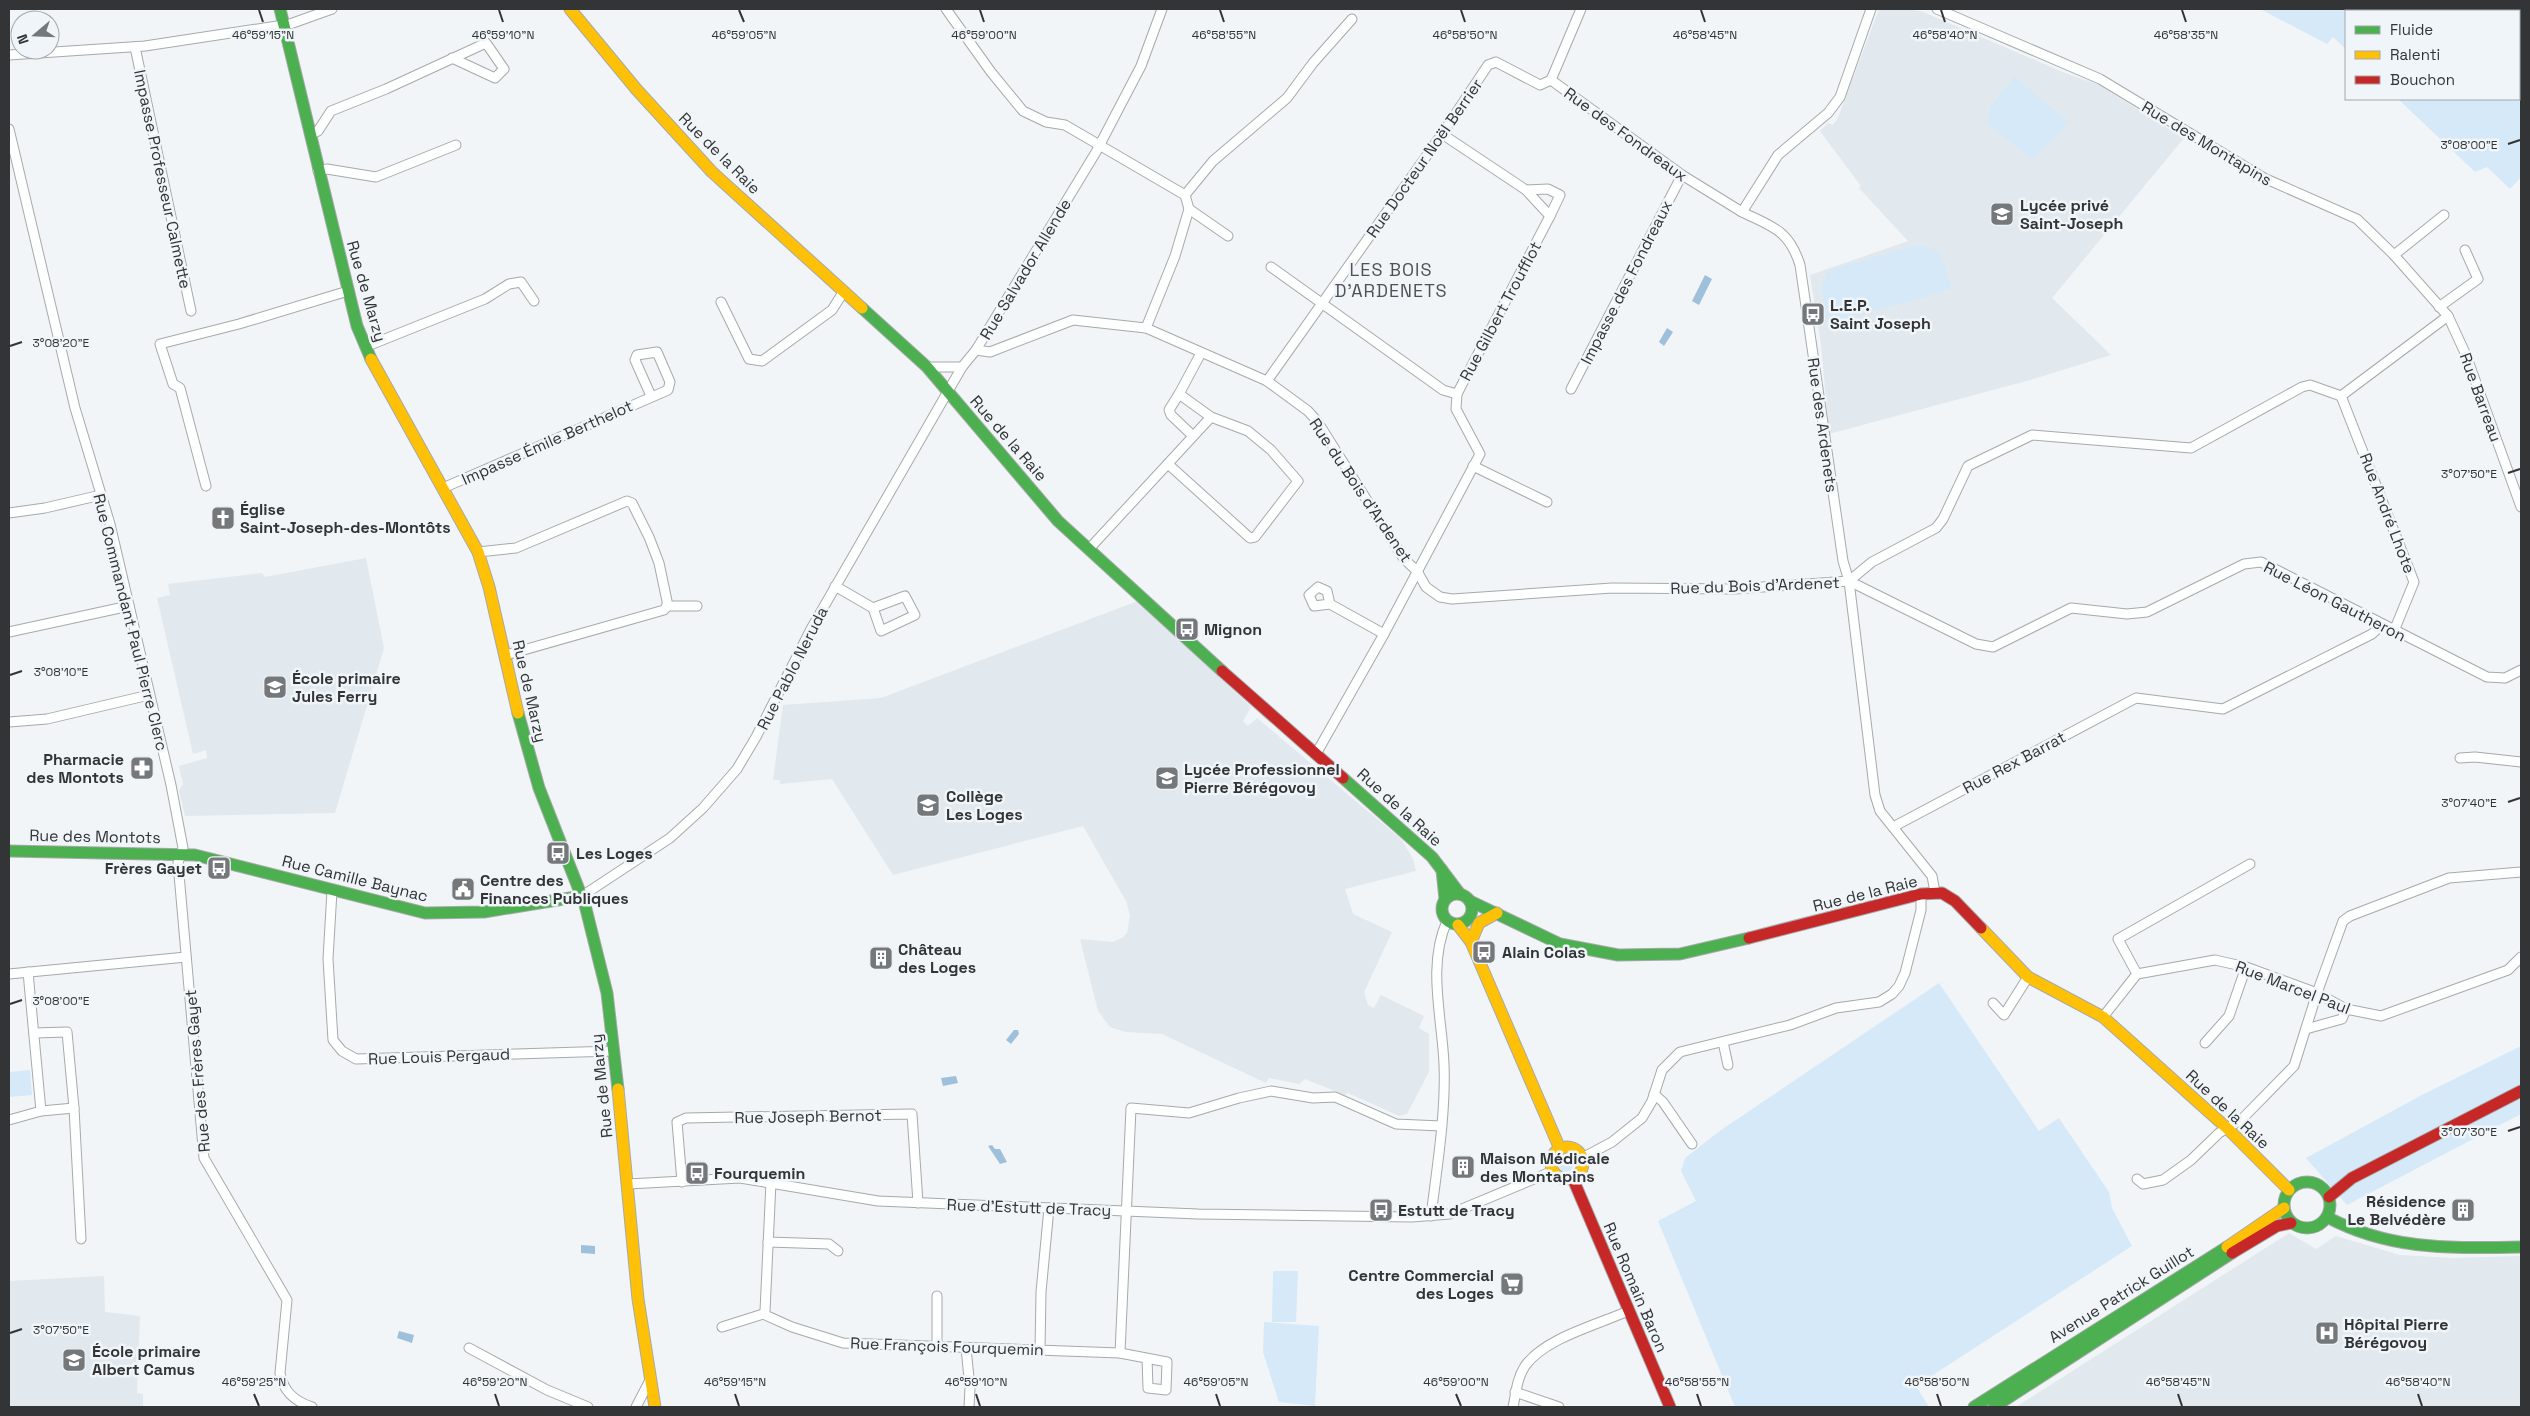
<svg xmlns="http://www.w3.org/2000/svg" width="2530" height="1416" font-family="'Space Grotesk',sans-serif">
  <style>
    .built { fill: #e1e8ee }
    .green { fill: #d5e9f8 }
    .water { fill: #9fc0db }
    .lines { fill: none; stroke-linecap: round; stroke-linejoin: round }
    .street-casing { stroke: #a7a9aa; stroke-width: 11 }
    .fast-casing { stroke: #a7a9aa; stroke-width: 13 }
    .slow-casing { stroke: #a7a9aa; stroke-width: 13 }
    .jam-casing { stroke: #a7a9aa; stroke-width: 13 }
    .street { stroke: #fdfefe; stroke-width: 9 }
    .fast { stroke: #4caf50; stroke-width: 11 }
    .slow { stroke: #ffc107; stroke-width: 11 }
    .jam { stroke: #c62828; stroke-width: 11 }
    .ticks { fill: none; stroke: #323436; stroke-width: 2 }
    .labels { text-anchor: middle; stroke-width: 5; stroke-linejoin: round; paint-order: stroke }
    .street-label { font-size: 16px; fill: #323436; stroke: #f0f5f9 }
    .poi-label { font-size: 16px; font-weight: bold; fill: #323436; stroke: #f0f5f9; text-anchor: start }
    .neighbourhood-label { font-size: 18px; letter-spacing: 1px; fill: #4e5255; stroke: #f0f5f9 }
    .ticks-label { font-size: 12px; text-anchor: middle; fill: #323436; stroke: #f0f5f9; stroke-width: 5; stroke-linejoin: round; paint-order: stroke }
  </style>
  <rect width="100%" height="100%" fill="#f2f5f7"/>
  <g class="built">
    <path d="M1879,9H1909L1923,12L2065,73L2097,84L2184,138L2052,298L2111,355L2030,380L1829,434L1821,344L1810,275L1908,241L1859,188L1861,186L1820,131L1828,123L1833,125L1837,120Z"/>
    <path d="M366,558L384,648L335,813L185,816L179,791L183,784L179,766L207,758L206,750L193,754L157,598L170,595L168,584L262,573L265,577Z"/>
    <path d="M1138,601L1251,707L1243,721L1248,726L1257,718L1402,840L1413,859L1416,871L1345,889L1353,914L1392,932L1364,992L1368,1005L1374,1008L1381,995L1424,1016L1419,1028L1429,1034V1072L1407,1114L1399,1116L1348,1093L1345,1095L1305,1079L1299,1084L1269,1078L1266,1083L1162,1034L1126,1032L1110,1027L1098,1011L1080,939L1113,942L1122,938L1127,933L1130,916L1126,901L1083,826L893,875L832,779L780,784V780H773L783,705L881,698Z"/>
    <path d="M2289,1233L2316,1249L2336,1236L2400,1255L2453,1258L2521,1256V1407H2016Z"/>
    <path d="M104,1276L105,1312L140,1316L137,1393L143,1394V1407H9V1281Z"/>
  </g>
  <g class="green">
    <path d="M2260,9H2521V177L2510,189L2487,167L2475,172L2398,99H2519V11H2346V49L2333,37L2327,44Z"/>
    <path d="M2014,77L2069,122L2033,160L1987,123L1989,109Z"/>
    <path d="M1919,245L1936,250L1944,261L1952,289L1828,324L1821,287L1829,270Z"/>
    <path d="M1939,983L2039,1131L2059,1118L2109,1192L2112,1208L2132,1246L1916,1386L1929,1407H1735L1658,1221L1696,1201L1681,1171L1685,1158L1721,1130Z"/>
    <path d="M2521,1046V1114L2347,1205L2306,1158L2420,1096Z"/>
    <path d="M30,1070L32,1095L9,1097V1072Z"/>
    <circle cx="1566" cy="1165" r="7"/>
    <path d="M1273,1271H1298L1296,1322H1272Z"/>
    <path d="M1264,1322L1319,1326L1315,1406L1279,1402L1263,1352Z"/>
  </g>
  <g class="water">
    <path d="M1705,275L1712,279L1699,305L1692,301Z"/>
    <path d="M1667,328L1673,332L1664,346L1659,342Z"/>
    <path d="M1014,1030H1018L1019,1034L1011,1044L1006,1040Z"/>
    <path d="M956,1076L958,1083L943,1086L941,1078Z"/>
    <path d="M992,1145L995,1149H1000L1007,1162L1000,1164L988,1146Z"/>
    <path d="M581,1245L595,1246V1254L581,1253Z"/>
    <path d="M399,1331L414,1335L412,1343L397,1338Z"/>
  </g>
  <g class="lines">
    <g class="street-casing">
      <g id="street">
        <path d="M946,9L991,72L1023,111L1046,122L1065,125L1185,195L1189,209L1228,236"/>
        <path d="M1581,9L1551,80L1682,175L1742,212"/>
        <path d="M1871,9L1840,97L1828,113L1778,155L1742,212C1773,227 1789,230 1800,265L1843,561L1849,581L1875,795L1880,811L1932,876L1935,892"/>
        <path d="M1937,9L2100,79L2264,178L2357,219L2394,255L2448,316L2466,355L2521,507"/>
        <path d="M135,47L191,311"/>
        <path d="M9,55L145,46L290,24L332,9"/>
        <path d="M9,129L75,408L110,524L171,785L183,848L178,863L204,1158L287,1300L280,1373C283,1391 294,1401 312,1407"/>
        <path d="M310,135L318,131L331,111L386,89L486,43L504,69L495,78L452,58"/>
        <path d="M318,171L327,169L376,177L456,145"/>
        <path d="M1526,190L1548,189L1560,195L1550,216"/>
        <path d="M1185,195L1213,161L1287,98L1313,63L1352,19"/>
        <path d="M2394,255L2444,215"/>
        <path d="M1271,267L1443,390L1457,394L1550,216L1526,190L1442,134"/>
        <path d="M721,302L749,359L762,361L832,310L844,291"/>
        <path d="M2439,307L2478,279L2465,250"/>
        <path d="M1146,328L1175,256L1189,209"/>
        <path d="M365,347L485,299L509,284L521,282L534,301"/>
        <path d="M976,350L990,352L1073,320L1146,328L1267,381L1308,411L1317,421L1404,559L1417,571L1426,587L1440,597L1452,599L1612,588L1735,589L1849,581L1976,644L1993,647L2071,608L2127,614L2147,612L2244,564L2261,562L2487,677L2505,678L2521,670"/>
        <path d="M927,367H962"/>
        <path d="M1267,381L1442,134L1488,65L1496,62L1540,85L1551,80"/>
        <path d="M1571,389L1682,175"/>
        <path d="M1179,394L1169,410L1171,415L1193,436"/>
        <path d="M2341,396L2414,582L2394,631"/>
        <path d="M2341,396L2448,316"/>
        <path d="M1168,464L1250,538L1255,537L1298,481L1271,450L1248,431L1211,417L1179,394L1201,353"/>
        <path d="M1473,466L1547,502"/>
        <path d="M206,486L180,388L173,384L160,344L239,324L348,291"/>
        <path d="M443,488L668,390L670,382L657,352L637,355L635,360L651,396"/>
        <path d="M9,513L45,508L101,495"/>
        <path d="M1089,549L1211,417"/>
        <path d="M478,552L516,548L627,501L632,503L649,537L659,563L667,601V606L664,610L506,655"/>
        <path d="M1849,581L1872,562L1936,528L1943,519L1968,466L2032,435L2191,448L2302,387L2310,385L2341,396"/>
        <path d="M835,586L873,608L881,631L915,615L905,596L873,608"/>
        <path d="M1330,604L1314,606L1309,595L1318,587L1327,591L1330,604L1384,634"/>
        <path d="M667,606H697"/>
        <path d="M9,632L129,606"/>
        <path d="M9,722L47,719L149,695"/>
        <path d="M1316,754L1384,634L1480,454L1456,409L1457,394"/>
        <path d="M2460,758L2475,757L2521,762"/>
        <path d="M1893,827L2136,698L2223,709L2372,634L2382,625"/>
        <path d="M332,891L328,959L333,1040L342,1051L356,1059L613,1051"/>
        <path d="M582,896L670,838L703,808L737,769L756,737L811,629L962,367L976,350L1096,152L1141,66L1162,9"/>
        <path d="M9,974L186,957"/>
        <path d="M2137,974L2118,939L2250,864"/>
        <path d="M1993,1003L2004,1015L2028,977"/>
        <path d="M2103,1017L2137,974L2215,960L2246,967L2317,993L2346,1009L2381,1016L2508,970L2521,957"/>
        <path d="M2306,1029L2342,1019L2346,1009"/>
        <path d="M34,1033L67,1032L74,1108L81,1239"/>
        <path d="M1723,1042L1728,1065"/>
        <path d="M2205,1043L2229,1016L2246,967"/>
        <path d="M1654,1094L1663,1102L1692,1144"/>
        <path d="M41,1111L74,1108"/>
        <path d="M9,1120L41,1111L28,972"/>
        <path d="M1582,1158L1612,1142L1642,1118L1652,1101L1662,1070L1680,1052L1790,1025L1836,1008L1879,1002L1892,994L1899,986L1905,973L1921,910V894"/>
        <path d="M2137,1179L2143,1184L2163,1180L2191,1160L2219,1133L2241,1120L2294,1066L2317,993L2343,921L2350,916L2449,878L2521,872"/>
        <path d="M682,1182L677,1122L686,1118L912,1114L918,1203"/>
        <path d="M771,1182L765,1311L763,1314L792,1327L843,1343L1120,1353L1167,1362L1166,1390L1148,1388L1147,1358"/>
        <path d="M628,1184L740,1178L878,1201L1198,1214L1412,1217L1450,1214L1553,1171"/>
        <path d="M1431,1216C1437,1167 1446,1113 1444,1064C1442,1016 1427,966 1447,921"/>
        <path d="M768,1242L829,1244L838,1251"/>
        <path d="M722,1327L763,1314"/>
        <path d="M937,1346V1296"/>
        <path d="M469,1348L547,1390L588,1407"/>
        <path d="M966,1348L970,1388L969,1407"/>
        <path d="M1040,1350L1041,1292L1049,1208"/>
        <path d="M1120,1353L1131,1108L1189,1113L1239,1098L1271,1091L1313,1098L1335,1097L1396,1124L1441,1126"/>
        <path d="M1515,1392L1559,1407"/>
        <path d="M636,1407L650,1380"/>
        <path d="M1513,1407C1516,1393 1517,1378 1525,1366C1545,1338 1597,1325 1628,1311"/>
      </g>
    </g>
    <g class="fast-casing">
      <g id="fast">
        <path d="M280,9L357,326L371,359"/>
        <path d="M862,308L927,367L1058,521L1222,671"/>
        <path d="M518,713L539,788L585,905L607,993L618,1089"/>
        <path d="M1343,778L1432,857L1460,894"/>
        <path d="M9,851L195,855L425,913L484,912L582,896"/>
        <path d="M1442,870L1445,899"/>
        <circle cx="1457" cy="909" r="15"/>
        <path d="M1470,901L1560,944L1618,955L1680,954L1749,938"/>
        <circle cx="2307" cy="1205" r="23"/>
        <path d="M2327,1217C2391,1251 2451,1248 2521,1247"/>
        <path d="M1974,1407L2227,1247"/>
        <path d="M1994,1407L2232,1253"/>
      </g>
    </g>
    <g class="slow-casing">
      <g id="slow">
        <path d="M570,9L637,90L712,172L862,308"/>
        <path d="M371,359L478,552L489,587L518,713"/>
        <path d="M1458,925L1471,942L1560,1149"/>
        <path d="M1981,928L2028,977L2103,1017L2228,1129L2289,1190"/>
        <path d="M1471,942L1479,923L1497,913"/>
        <path d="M618,1089L638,1299L655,1407"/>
        <circle cx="1567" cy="1163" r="16"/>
        <path d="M2227,1247L2284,1208"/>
      </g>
    </g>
    <g class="jam-casing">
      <g id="jam">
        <path d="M1222,671L1343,778"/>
        <path d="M1749,938L1921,894L1942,893L1955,901L1981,928"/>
        <path d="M1573,1179L1670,1407"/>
        <path d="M2329,1197L2352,1178L2521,1091"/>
        <path d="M2232,1253L2277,1226L2291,1223"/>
      </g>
    </g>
    <use href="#street" class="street"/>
    <use href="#fast" class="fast"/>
    <use href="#slow" class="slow"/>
    <use href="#jam" class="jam"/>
  </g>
  <path class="ticks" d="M259,10L263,22M499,10L503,22M739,10L744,22M980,10L984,22M1220,10L1224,22M1461,10L1465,22M1701,10L1705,22M1941,10L1945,22M2182,10L2186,22M2508,144L2520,140M10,346L22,342M2508,473L2520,469M10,675L22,671M2508,802L2520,798M10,1004L22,1000M2508,1131L2520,1127M10,1333L22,1329M254,1394L259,1406M495,1394L499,1406M735,1394L739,1406M976,1394L980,1406M1216,1394L1220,1406M1456,1394L1461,1406M1697,1394L1701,1406M1937,1394L1941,1406M2178,1394L2182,1406M2418,1394L2422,1406"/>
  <defs>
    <g id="school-square" transform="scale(1.25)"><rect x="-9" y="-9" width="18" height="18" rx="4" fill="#75787a" stroke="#f0f5f9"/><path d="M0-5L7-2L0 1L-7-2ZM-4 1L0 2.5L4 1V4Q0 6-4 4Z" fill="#fff"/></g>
    <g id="bus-square" transform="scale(1.25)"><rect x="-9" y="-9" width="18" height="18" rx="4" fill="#75787a" stroke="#f0f5f9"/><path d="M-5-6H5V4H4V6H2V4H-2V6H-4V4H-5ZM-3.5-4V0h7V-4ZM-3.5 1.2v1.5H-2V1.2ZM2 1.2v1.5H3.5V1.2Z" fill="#fff"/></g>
    <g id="church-square" transform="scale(1.25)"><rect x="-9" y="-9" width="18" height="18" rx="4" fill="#75787a" stroke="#f0f5f9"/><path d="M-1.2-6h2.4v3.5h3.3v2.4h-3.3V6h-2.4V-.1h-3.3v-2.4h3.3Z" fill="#fff"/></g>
    <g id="pharmacy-square" transform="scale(1.25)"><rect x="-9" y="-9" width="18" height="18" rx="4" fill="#75787a" stroke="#f0f5f9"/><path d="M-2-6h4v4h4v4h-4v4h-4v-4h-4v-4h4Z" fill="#fff"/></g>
    <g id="civic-square" transform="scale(1.25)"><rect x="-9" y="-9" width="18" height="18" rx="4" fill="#75787a" stroke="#f0f5f9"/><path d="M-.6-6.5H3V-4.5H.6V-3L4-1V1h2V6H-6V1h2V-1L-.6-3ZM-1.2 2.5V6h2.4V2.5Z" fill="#fff"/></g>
    <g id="building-square" transform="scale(1.25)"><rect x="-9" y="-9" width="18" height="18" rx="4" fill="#75787a" stroke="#f0f5f9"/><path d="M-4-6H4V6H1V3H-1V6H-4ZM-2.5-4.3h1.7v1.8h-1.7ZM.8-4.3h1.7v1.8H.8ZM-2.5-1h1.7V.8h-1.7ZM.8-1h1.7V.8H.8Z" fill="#fff"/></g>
    <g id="supermarket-square" transform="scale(1.25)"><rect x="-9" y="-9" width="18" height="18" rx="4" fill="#75787a" stroke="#f0f5f9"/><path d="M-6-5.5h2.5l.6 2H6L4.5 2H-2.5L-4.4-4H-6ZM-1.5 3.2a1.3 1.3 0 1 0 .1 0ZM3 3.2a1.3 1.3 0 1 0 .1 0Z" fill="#fff"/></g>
    <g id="hospital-square" transform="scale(1.25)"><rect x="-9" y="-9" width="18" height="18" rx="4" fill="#75787a" stroke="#f0f5f9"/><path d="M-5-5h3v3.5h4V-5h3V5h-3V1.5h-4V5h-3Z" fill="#fff"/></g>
  </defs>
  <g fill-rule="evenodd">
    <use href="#school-square" x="2002" y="214"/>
    <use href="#bus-square" x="1813" y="314"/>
    <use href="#church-square" x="223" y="518"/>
    <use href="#bus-square" x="1187" y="629"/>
    <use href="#school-square" x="275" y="687"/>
    <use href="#pharmacy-square" x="142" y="768"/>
    <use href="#school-square" x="1167" y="778"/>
    <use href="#school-square" x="928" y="805"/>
    <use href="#bus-square" x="558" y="853"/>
    <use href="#bus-square" x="219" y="868"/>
    <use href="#civic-square" x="463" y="889"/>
    <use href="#bus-square" x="1484" y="952"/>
    <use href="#building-square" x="881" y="958"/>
    <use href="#building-square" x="1463" y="1167"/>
    <use href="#bus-square" x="697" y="1173"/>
    <use href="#bus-square" x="1381" y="1210"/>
    <use href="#building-square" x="2463" y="1210"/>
    <use href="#supermarket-square" x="1512" y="1284"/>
    <use href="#hospital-square" x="2327" y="1333"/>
    <use href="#school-square" x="74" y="1360"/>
  </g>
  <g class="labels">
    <g class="street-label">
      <text transform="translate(1626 134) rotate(36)" y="6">Rue des Fondreaux</text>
      <text transform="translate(2207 143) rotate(31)" y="6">Rue des Montapins</text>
      <text transform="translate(720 153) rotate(45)" y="6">Rue de la Raie</text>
      <text transform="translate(1424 158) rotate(-55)" y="6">Rue Docteur Noël Berrier</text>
      <text transform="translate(163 179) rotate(78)" y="6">Impasse Professeur Calmette</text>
      <text transform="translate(1025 269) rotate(-59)" y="6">Rue Salvador Allende</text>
      <text transform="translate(1626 282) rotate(-63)" y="6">Impasse des Fondreaux</text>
      <text transform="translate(367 291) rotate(74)" y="6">Rue de Marzy</text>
      <text transform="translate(1500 311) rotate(-62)" y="6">Rue Gilbert Troufflot</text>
      <text transform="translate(2481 397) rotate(70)" y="6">Rue Barreau</text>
      <text transform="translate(1823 425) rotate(82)" y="6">Rue des Ardenets</text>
      <text transform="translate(1009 438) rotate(49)" y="6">Rue de la Raie</text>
      <text transform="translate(547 442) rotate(-24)" y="6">Impasse Émile Berthelot</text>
      <text transform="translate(1361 490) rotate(56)" y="6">Rue du Bois d'Ardenet</text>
      <text transform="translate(2388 513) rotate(69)" y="6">Rue André Lhote</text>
      <text transform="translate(1755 585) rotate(-2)" y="6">Rue du Bois d'Ardenet</text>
      <text transform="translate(2335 601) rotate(27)" y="6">Rue Léon Gautheron</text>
      <text transform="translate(131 622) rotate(76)" y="6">Rue Commandant Paul Pierre Clerc</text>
      <text transform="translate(792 668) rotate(-63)" y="6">Rue Pablo Neruda</text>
      <text transform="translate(530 691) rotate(77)" y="6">Rue de Marzy</text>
      <text transform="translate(2014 762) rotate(-28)" y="6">Rue Rex Barrat</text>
      <text transform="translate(1400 807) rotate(42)" y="6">Rue de la Raie</text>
      <text transform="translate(95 836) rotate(1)" y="6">Rue des Montots</text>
      <text transform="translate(355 878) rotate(14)" y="6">Rue Camille Baynac</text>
      <text transform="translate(1865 893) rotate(-14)" y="6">Rue de la Raie</text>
      <text transform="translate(2293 987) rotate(21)" y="6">Rue Marcel Paul</text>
      <text transform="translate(439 1056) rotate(-2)" y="6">Rue Louis Pergaud</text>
      <text transform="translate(197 1071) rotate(-95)" y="6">Rue des Frères Gayet</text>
      <text transform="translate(601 1086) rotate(-96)" y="6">Rue de Marzy</text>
      <text transform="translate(2228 1109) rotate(43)" y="6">Rue de la Raie</text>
      <text transform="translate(808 1116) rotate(-1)" y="6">Rue Joseph Bernot</text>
      <text transform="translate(1029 1207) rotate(2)" y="6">Rue d'Estutt de Tracy</text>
      <text transform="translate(1636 1287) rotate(67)" y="6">Rue Romain Baron</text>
      <text transform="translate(2121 1294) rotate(-32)" y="6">Avenue Patrick Guillot</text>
      <text transform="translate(947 1346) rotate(2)" y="6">Rue François Fourquemin</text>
    </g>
    <g class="poi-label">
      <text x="2020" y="211">Lycée privé<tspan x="2020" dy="18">Saint-Joseph</tspan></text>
      <text x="1830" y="311">L.E.P.<tspan x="1830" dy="18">Saint Joseph</tspan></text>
      <text x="240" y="515">Église<tspan x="240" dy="18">Saint-Joseph-des-Montôts</tspan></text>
      <text x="1204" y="635">Mignon</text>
      <text x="292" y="684">École primaire<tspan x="292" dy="18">Jules Ferry</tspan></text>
      <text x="124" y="765" text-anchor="end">Pharmacie<tspan x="124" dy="18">des Montots</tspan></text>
      <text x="1184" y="775">Lycée Professionnel<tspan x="1184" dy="18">Pierre Bérégovoy</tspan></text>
      <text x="946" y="802">Collège<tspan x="946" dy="18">Les Loges</tspan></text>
      <text x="576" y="859">Les Loges</text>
      <text x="202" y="874" text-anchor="end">Frères Gayet</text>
      <text x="480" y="886">Centre des<tspan x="480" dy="18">Finances Publiques</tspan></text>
      <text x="898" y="955">Château<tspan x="898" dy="18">des Loges</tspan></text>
      <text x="1502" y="958">Alain Colas</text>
      <text x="1480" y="1164">Maison Médicale<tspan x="1480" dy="18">des Montapins</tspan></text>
      <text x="714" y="1179">Fourquemin</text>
      <text x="2446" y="1207" text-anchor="end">Résidence<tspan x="2446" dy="18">Le Belvédère</tspan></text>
      <text x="1398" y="1216">Estutt de Tracy</text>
      <text x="1494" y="1281" text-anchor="end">Centre Commercial<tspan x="1494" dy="18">des Loges</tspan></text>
      <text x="2344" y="1330">Hôpital Pierre<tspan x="2344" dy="18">Bérégovoy</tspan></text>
      <text x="92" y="1357">École primaire<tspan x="92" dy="18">Albert Camus</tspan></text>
    </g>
    <g class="neighbourhood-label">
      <text x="1391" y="276">LES BOIS<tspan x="1391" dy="21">D'ARDENETS</tspan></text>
    </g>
  </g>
  <g class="ticks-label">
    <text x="263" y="39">46°59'15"N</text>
    <text x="503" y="39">46°59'10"N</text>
    <text x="744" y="39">46°59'05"N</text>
    <text x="984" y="39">46°59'00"N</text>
    <text x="1224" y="39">46°58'55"N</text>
    <text x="1465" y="39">46°58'50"N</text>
    <text x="1705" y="39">46°58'45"N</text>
    <text x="1945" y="39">46°58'40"N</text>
    <text x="2186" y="39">46°58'35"N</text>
    <text x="2469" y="149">3°08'00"E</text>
    <text x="61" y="347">3°08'20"E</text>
    <text x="2469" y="478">3°07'50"E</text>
    <text x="61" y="676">3°08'10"E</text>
    <text x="2469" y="807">3°07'40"E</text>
    <text x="61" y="1005">3°08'00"E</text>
    <text x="2469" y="1136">3°07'30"E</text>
    <text x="61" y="1334">3°07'50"E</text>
    <text x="254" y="1386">46°59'25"N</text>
    <text x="495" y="1386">46°59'20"N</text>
    <text x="735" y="1386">46°59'15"N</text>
    <text x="976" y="1386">46°59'10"N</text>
    <text x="1216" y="1386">46°59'05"N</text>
    <text x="1456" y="1386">46°59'00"N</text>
    <text x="1697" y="1386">46°58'55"N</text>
    <text x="1937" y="1386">46°58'50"N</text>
    <text x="2178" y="1386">46°58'45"N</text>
    <text x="2418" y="1386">46°58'40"N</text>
  </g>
  <rect width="2530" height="1416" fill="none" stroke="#323436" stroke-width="20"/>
  <rect x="2345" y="10" width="175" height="90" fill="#f0f5f9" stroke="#a4a8ab"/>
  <rect x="2355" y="26" width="25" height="8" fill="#4caf50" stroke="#a4a8ab"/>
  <text x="2390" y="35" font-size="15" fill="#323436">Fluide</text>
  <rect x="2355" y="51" width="25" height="8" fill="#ffc107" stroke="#a4a8ab"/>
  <text x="2390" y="60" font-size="15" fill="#323436">Ralenti</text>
  <rect x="2355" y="76" width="25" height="8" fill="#c62828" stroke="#a4a8ab"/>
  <text x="2390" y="85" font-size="15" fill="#323436">Bouchon</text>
  <g transform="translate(35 35) rotate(251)"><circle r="24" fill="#f0f5f9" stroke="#a4a8ab"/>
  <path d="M0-4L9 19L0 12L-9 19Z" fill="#75787a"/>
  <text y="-8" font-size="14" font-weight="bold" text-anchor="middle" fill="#323436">N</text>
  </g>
</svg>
